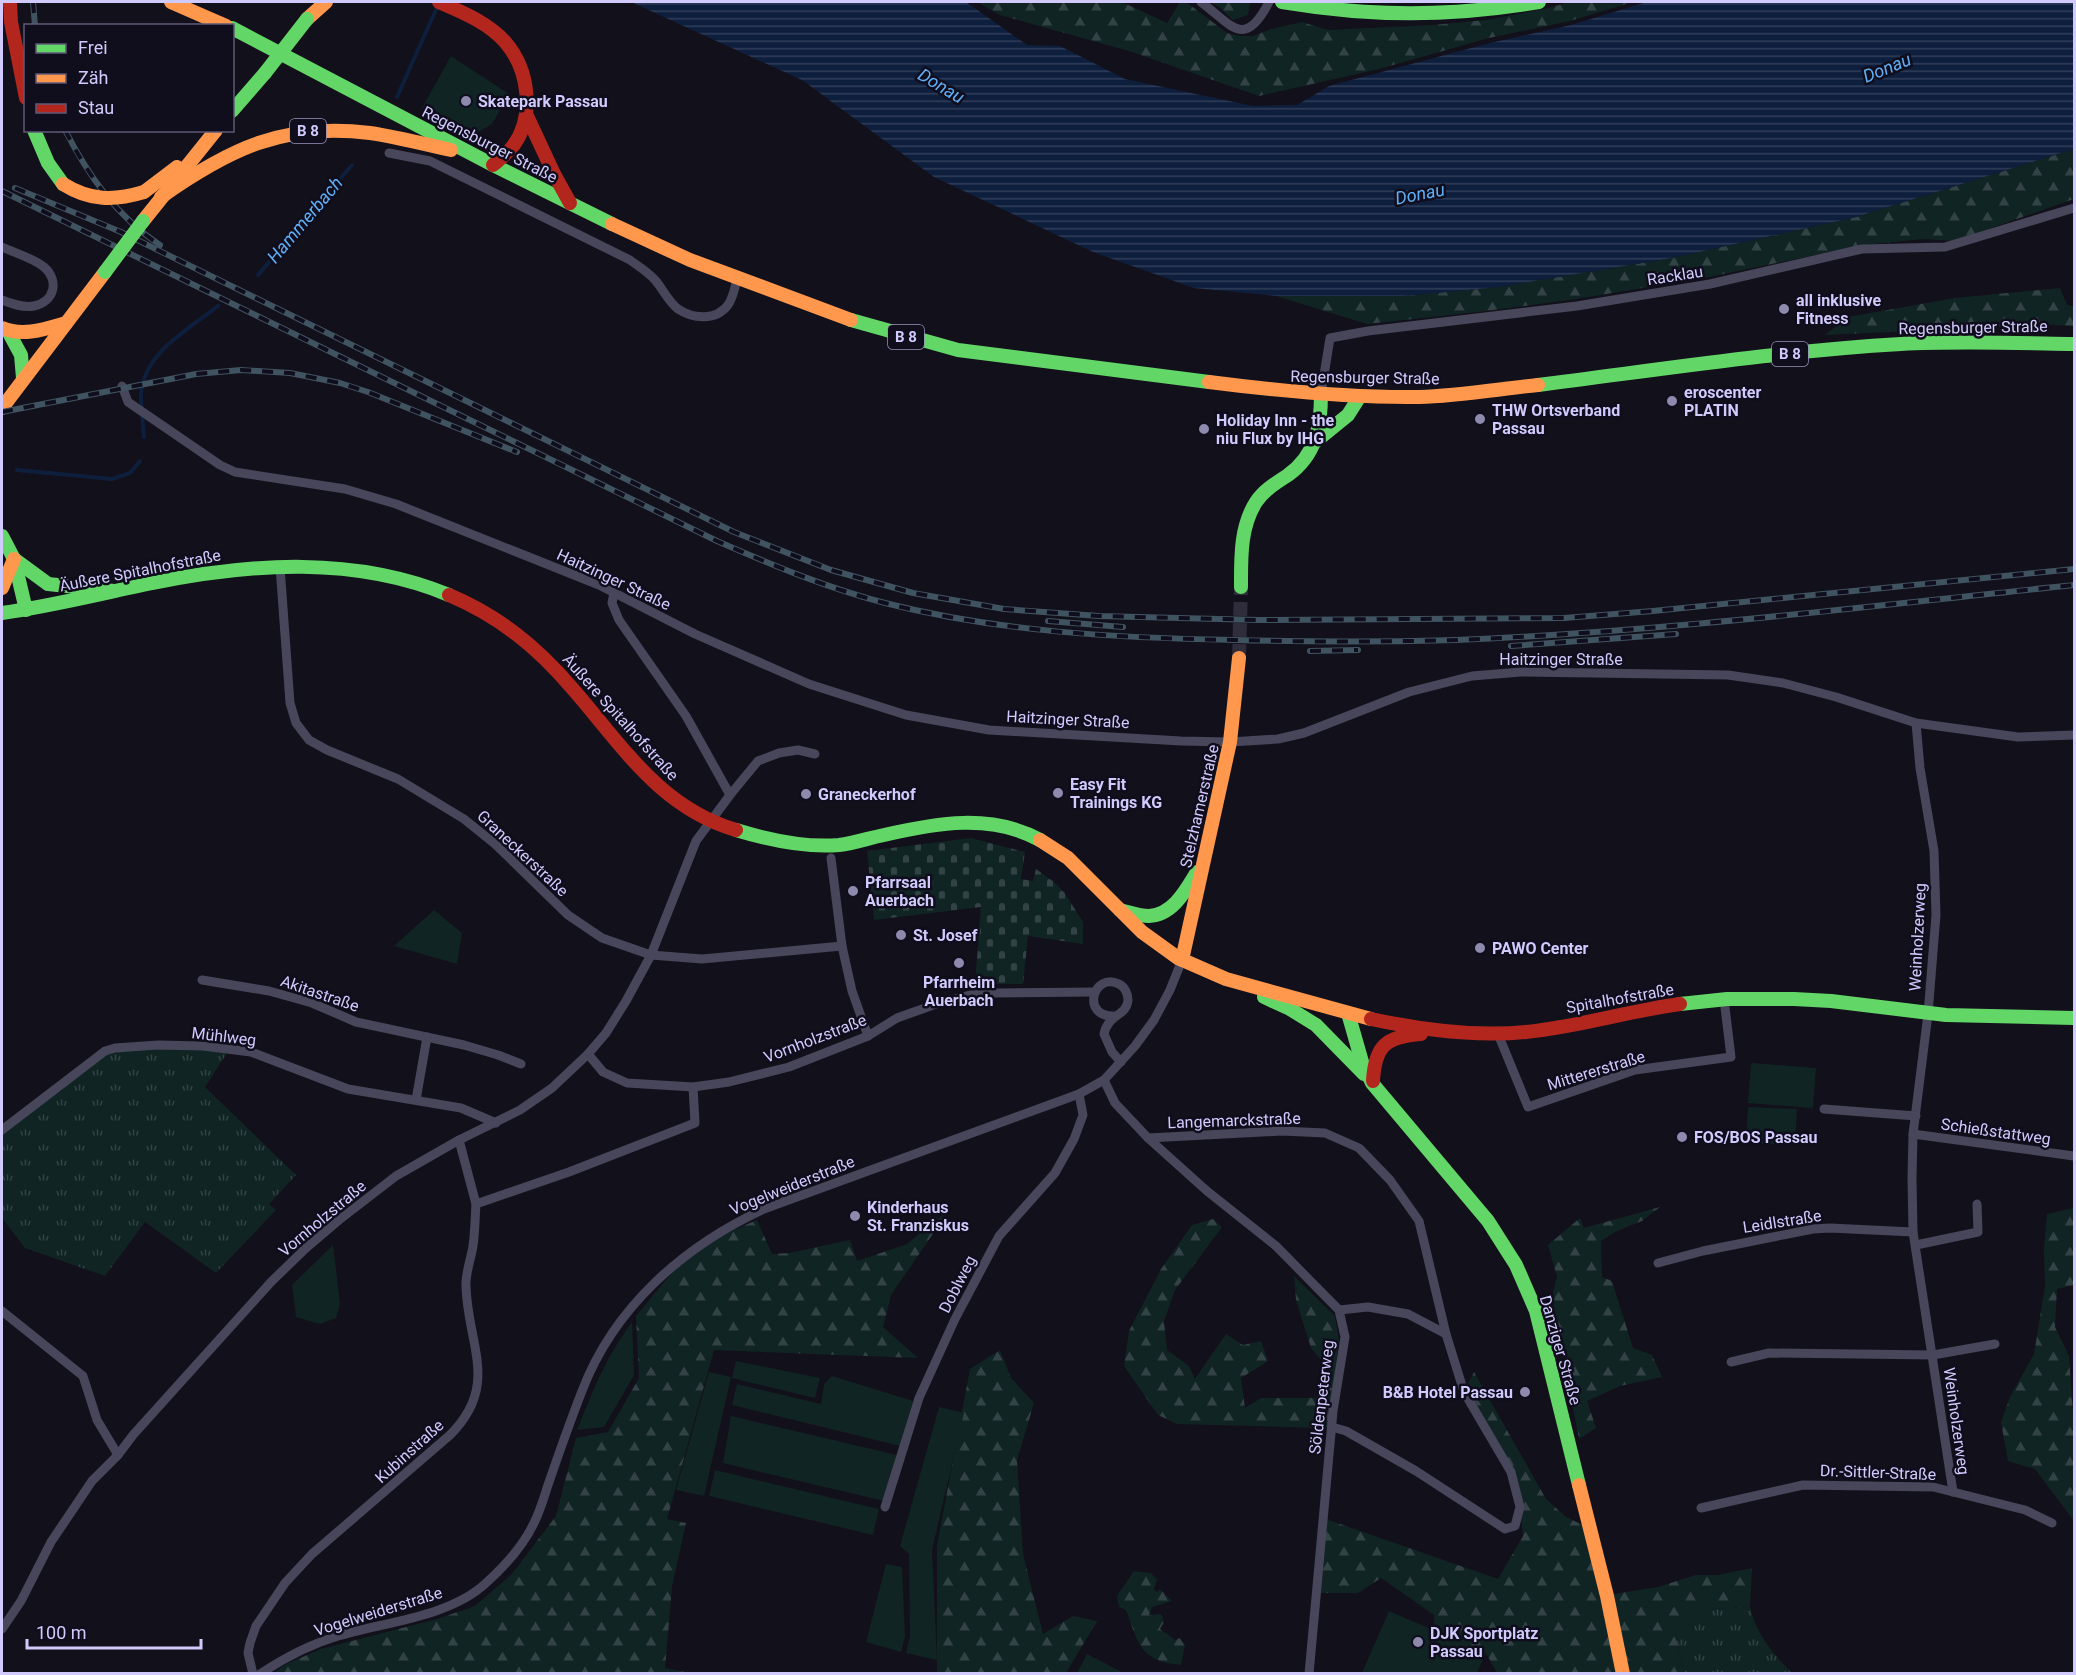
<svg xmlns="http://www.w3.org/2000/svg" width="2076" height="1675" font-family="Roboto,sans-serif">
  <style>
    .grass { fill: url(#grass-tufts) }
    .forest { fill: url(#forest-firs) }
    .cemetery { fill: url(#cemetery-stones) }
    .green { fill: #102424 }
    .water { fill: url(#water-rules) }
    .lines { fill: none; stroke-linecap: round; stroke-linejoin: round }
    .stream { stroke: #0e1f3d; stroke-width: 4 }
    .secondary-tunnel { stroke: #2f2c3c; stroke-width: 14; stroke-dasharray: 14 7; stroke-linecap: butt }
    .street { stroke: #47465a; stroke-width: 9 }
    .fast { stroke: #63d668; stroke-width: 14 }
    .slow { stroke: #ff974d; stroke-width: 14 }
    .jam { stroke: #b3261e; stroke-width: 14 }
    .rail-casing { stroke: #405361; stroke-width: 6 }
    .rail { stroke: #100d1d; stroke-width: 4; stroke-dasharray: 11; stroke-linecap: butt }
    .fast-bridge { stroke: #63d668; stroke-width: 14 }
    .slow-bridge { stroke: #ff974d; stroke-width: 14 }
    .poi-dot { fill: #8e8aae; stroke: #100d1d; stroke-width: 2 }
    .labels { text-anchor: middle; stroke-width: 5; stroke-linejoin: round; paint-order: stroke }
    .shield { fill: #100d1d; stroke: #9792ba; stroke-width: 1.5 }
    .shield-label { font-size: 15px; font-weight: bold; fill: #d1cbfd }
    .poi-label { font-size: 16px; font-weight: bold; fill: #d1cbfd; stroke: #100d1d; text-anchor: start }
    .street-label { font-size: 16px; fill: #d1cbfd; stroke: #100d1d }
    .water-label { font-size: 18px; font-style: italic; fill: #5eaff7; stroke: #100d1d }
  </style>
  <defs>
    <pattern id="grass-tufts" width="24" height="20" patternUnits="userSpaceOnUse" patternTransform="scale(1.5)"><rect width="24" height="20" fill="#102424"/><path d="M3 7l-1-3M5 7V3M7 7l1-3M15 17l-1-3M17 17v-4M19 17l1-3" fill="none" stroke="#324245"/></pattern>
    <pattern id="forest-firs" width="22" height="20" patternUnits="userSpaceOnUse" patternTransform="scale(1.5)"><rect width="22" height="20" fill="#102424"/><path d="M5 1l3.5 6h-7zM16 11l3.5 6h-7z" fill="#324245"/></pattern>
    <pattern id="cemetery-stones" width="16" height="16" patternUnits="userSpaceOnUse" patternTransform="scale(1.5)"><rect width="16" height="16" fill="#102424"/><path d="M2 7V4a2 2 0 0 1 4 0v3zM10 15v-3a2 2 0 0 1 4 0v3z" fill="#324245"/></pattern>
    <pattern id="water-rules" width="6" height="5" patternUnits="userSpaceOnUse" patternTransform="scale(1.5)"><rect width="6" height="5" fill="#0e1f3d"/><path d="M0 2.5h6" fill="none" stroke="#303e5a"/></pattern>
  </defs>
  <rect width="100%" height="100%" fill="#12101a"/>
  <g class="grass">
    <path d="M231,1047L205,1087L296,1175L269,1204L276,1210L216,1273L145,1222L105,1276L25,1248L2,1218V1131L105,1051Z"/>
    <path d="M1706,1603L1714,1609L1750,1607C1756,1634 1773,1654 1792,1673H1684L1675,1632Z"/>
  </g>
  <g class="forest">
    <path d="M977,2H1122L1167,23L1180,2H1186L1227,33L1240,36H1253L1271,29L1302,22L1328,30L1433,25L1486,20L1544,9L1570,2H1633L1570,21L1489,38L1379,69L1259,96L1129,51L1000,15Z"/>
    <path d="M1210,2H1250L1248,15L1233,20L1219,7Z"/>
    <path d="M2074,149V199L1954,241L1923,239L1863,245L1709,277L1576,299L1478,312L1367,324L1276,296H1403L1499,287L1672,258L1856,217Z"/>
    <path d="M2060,288L2067,305L2074,306V326L2051,325L1825,335L1848,317L1955,298Z"/>
    <path d="M1660,1207L1642,1221L1617,1231L1601,1241L1602,1277L1612,1281L1633,1348L1652,1355L1662,1377L1620,1386L1587,1401L1596,1428L1579,1439L1552,1297L1557,1277L1548,1245L1580,1218L1584,1228Z"/>
    <path d="M2074,1208V1285L2057,1289L2055,1327L2069,1356L2073,1413L2074,1415V1521L2035,1469L2008,1461L2001,1422L2010,1397L2034,1354L2045,1286L2044,1248L2047,1214Z"/>
    <path d="M950,1209L891,1295L883,1327L918,1358L714,1350L667,1519L686,1523L672,1587L665,1668L690,1673L273,1674L284,1665L321,1649L437,1619L475,1606L511,1575L556,1516L576,1438L608,1432L639,1378L636,1316C654,1295 672,1269 695,1253C714,1239 735,1229 757,1220L772,1254L789,1253L850,1240L857,1261L907,1244Z"/>
    <path d="M1213,1219L1222,1227L1175,1290L1164,1321L1167,1350L1189,1366L1195,1379L1226,1334L1243,1345L1261,1341L1268,1361L1241,1378L1245,1408L1261,1398H1316L1328,1368L1311,1348L1296,1300L1294,1276L1335,1316L1339,1341L1328,1428L1177,1424L1158,1415L1124,1366L1129,1331L1161,1269L1192,1225Z"/>
    <path d="M1000,1350L1011,1378L1034,1403L1017,1460L1023,1554L1043,1634L1073,1616L1097,1621L1066,1673L937,1674V1546L970,1369Z"/>
    <path d="M1474,1372L1546,1499L1566,1517L1591,1529L1607,1595L1658,1587L1696,1575H1718L1752,1568L1750,1607L1714,1609L1706,1603L1675,1632L1684,1673H1497L1486,1653L1435,1631L1434,1615L1381,1578L1358,1593H1316L1323,1518L1498,1579L1523,1536L1520,1507L1511,1472L1464,1392Z"/>
    <path d="M1134,1571L1151,1573L1157,1580L1154,1589L1157,1592L1160,1589L1172,1601L1152,1607L1149,1615L1161,1614L1164,1622L1160,1629L1175,1640L1180,1638L1185,1645L1181,1665C1140,1661 1139,1645 1126,1610L1119,1607L1117,1596Z"/>
  </g>
  <path class="cemetery" d="M971,838L1025,852L1021,879L1033,881L1036,869L1054,882L1064,892L1083,922V944L1028,936L1023,984H975L981,907L874,920L867,851Z"/>
  <g class="green">
    <path d="M451,56L509,94L492,124L478,132L462,129L422,108Z"/>
    <path d="M434,910L462,933L457,964L394,946Z"/>
    <path d="M1751,1063L1816,1068L1813,1108L1748,1103Z"/>
    <path d="M1748,1107L1797,1109L1795,1145L1746,1143Z"/>
    <path d="M333,1245L340,1304L336,1318L320,1324L296,1317L292,1285Z"/>
    <path d="M632,1322L634,1375L604,1427L577,1430C593,1390 606,1357 632,1322Z"/>
    <path d="M736,1361L820,1378L815,1398L732,1378Z"/>
    <path d="M709,1372L731,1377L704,1496L676,1490Z"/>
    <path d="M832,1376L913,1401L900,1446L732,1405L737,1384L821,1404L824,1384Z"/>
    <path d="M939,1407L964,1413L932,1550L937,1660L906,1653L910,1636L909,1554L900,1546Z"/>
    <path d="M731,1416L897,1455L884,1501L723,1463Z"/>
    <path d="M715,1470L879,1509L873,1535L709,1496Z"/>
    <path d="M886,1564L902,1567L905,1637L901,1652L866,1642Z"/>
    <path d="M1389,1611L1486,1653L1477,1673H1362Z"/>
    <path d="M1087,1654L1124,1673H1077Z"/>
  </g>
  <path class="water" d="M631,2H966L1027,45L1060,46L1125,79L1253,106L1297,105L1329,86L1490,43L1571,25L1647,2H2074V149L1856,217L1672,258L1499,287L1403,296H1276L1194,288L1093,252L934,177L802,80Z"/>
  <g class="lines">
    <g class="stream">
      <path d="M397,97L438,5"/>
      <path d="M258,275L352,165"/>
      <path d="M144,437C143,423 141,409 141,395C143,353 189,329 218,306"/>
      <path d="M17,470L112,479L130,473L140,461"/>
    </g>
    <path class="secondary-tunnel" d="M1239,658L1241,587"/>
    <g class="street">
      <path d="M1201,2C1231,24 1244,51 1269,2"/>
      <path d="M389,153L430,161L630,260C638,266 648,272 655,280C663,289 668,301 678,309C693,319 716,321 728,305C733,298 735,287 737,279"/>
      <path d="M2,247C15,253 33,258 44,267C60,281 54,302 34,306C23,308 12,304 2,300"/>
      <path d="M122,386L128,402L220,465L235,472L345,489L396,504L599,585L695,634L809,684L906,715L989,730L1181,741L1230,742L1278,739L1304,733L1409,692L1472,676L1521,672L1728,675L1783,683L1836,697L1916,723L2018,737L2074,735"/>
      <path d="M1321,394L1330,338L1368,331L1577,306L1710,284L1862,249L1945,247L2074,208"/>
      <path d="M280,567L290,703L296,723L309,740L327,750L398,779L464,819L495,844L568,915L602,938L651,955L702,959L842,946"/>
      <path d="M614,593L612,603L619,620L686,716L730,795"/>
      <path d="M1916,723L1920,768L1934,851L1936,915L1928,1014L1913,1134L1912,1178L1913,1232L1953,1492"/>
      <path d="M831,858L842,946L852,991L868,1036"/>
      <path d="M202,980L269,991L312,1003L356,1022L464,1045L498,1055L521,1064"/>
      <path d="M1115,1016C1080,1018 1093,971 1119,984C1125,987 1128,994 1128,1000C1127,1016 1108,1014 1104,1034L1112,1052L1121,1062"/>
      <path d="M1498,1034L1528,1107L1635,1070L1731,1057L1724,999"/>
      <path d="M588,1054L603,1072L627,1083L693,1087L729,1082L789,1067L868,1036L897,1018L939,1003L970,995L995,993L1095,992"/>
      <path d="M1104,1080L1115,1103L1148,1138L1207,1191L1276,1246L1339,1310L1345,1337L1333,1411L1309,1674"/>
      <path d="M416,1100L427,1037"/>
      <path d="M1824,1109L1916,1116"/>
      <path d="M2,1130L105,1051L115,1048L158,1045L203,1046L251,1052L348,1089L461,1108L496,1123"/>
      <path d="M1913,1134L2074,1156"/>
      <path d="M1148,1138L1282,1131L1325,1133L1359,1148L1390,1180L1419,1221L1446,1334L1464,1392L1511,1472L1520,1507L1515,1526L1505,1529L1416,1471L1346,1431L1332,1427"/>
      <path d="M459,1140L476,1204"/>
      <path d="M1916,1245L1978,1232L1977,1204"/>
      <path d="M1658,1263L1703,1251L1813,1229L1830,1228L1913,1232"/>
      <path d="M1339,1310L1368,1307L1408,1314L1446,1334"/>
      <path d="M2,1311L83,1376L97,1420L118,1455"/>
      <path d="M1731,1362L1769,1353L1933,1355L1995,1344"/>
      <path d="M885,1507L919,1398L955,1319L999,1236L1055,1173L1074,1139L1083,1115L1079,1094"/>
      <path d="M1701,1508L1803,1485L1933,1487L2025,1510L2052,1523"/>
      <path d="M2,1629L21,1601L51,1542L92,1481L118,1455L133,1435L271,1282L306,1248L339,1220L396,1176L459,1140L520,1110L552,1088L588,1054L606,1033L626,1001L651,955L696,841L730,795L758,761L779,753L798,750L815,754"/>
      <path d="M253,1674L248,1653L250,1643L256,1626L285,1583L312,1554L450,1435C500,1385 468,1346 466,1287C465,1274 471,1259 473,1246C475,1232 475,1218 476,1204L569,1172L695,1123L693,1087"/>
      <path d="M260,1674C284,1658 311,1644 338,1636C384,1622 450,1617 486,1583C505,1566 523,1546 534,1523C540,1511 544,1497 548,1485C559,1453 570,1422 582,1391C614,1307 684,1246 764,1209L1079,1094L1104,1080L1135,1046L1154,1020L1170,990L1182,960"/>
    </g>
    <g class="fast">
      <path d="M1282,2C1372,17 1449,17 1539,2"/>
      <path d="M232,28L493,165L612,224"/>
      <path d="M232,111L265,73"/>
      <path d="M34,130L48,163L63,184"/>
      <path d="M851,320L958,350L1209,382"/>
      <path d="M8,331L21,355L23,378"/>
      <path d="M1538,385C1658,370 1779,351 1901,344C1958,341 2016,343 2074,344"/>
      <path d="M1316,441L1348,415L1360,396"/>
      <path d="M2,536L14,559L26,610"/>
      <path d="M14,559L48,584L114,591"/>
      <path d="M1241,587C1241,558 1240,527 1256,502C1264,490 1276,483 1288,475C1316,455 1321,427 1321,394"/>
      <path d="M2,613C53,606 103,593 153,583C251,563 355,556 449,595"/>
      <path d="M736,830C769,840 805,848 839,845C855,843 869,838 884,835C936,823 991,813 1040,840"/>
      <path d="M1120,910C1129,912 1139,916 1149,916C1173,915 1186,890 1197,872"/>
      <path d="M1264,997L1290,1009L1316,1025L1364,1074"/>
      <path d="M1680,1004L1727,999H1794L1831,1001L1946,1015L2074,1018"/>
      <path d="M1348,1013L1362,1062L1372,1083L1488,1221L1516,1265L1536,1311L1579,1485"/>
    </g>
    <g class="slow">
      <path d="M171,2L226,26"/>
      <path d="M307,19L326,2"/>
      <path d="M144,192L177,167"/>
      <path d="M161,197C229,149 284,122 370,133C397,137 424,144 451,150"/>
      <path d="M143,221L216,130"/>
      <path d="M612,224L690,260L851,320"/>
      <path d="M2,328C23,337 45,329 66,323"/>
      <path d="M1209,382C1279,391 1349,398 1419,397C1459,396 1499,389 1538,385"/>
      <path d="M2,408L105,272"/>
      <path d="M2,588L14,559"/>
      <path d="M1040,840L1068,858L1142,932L1178,958L1226,979L1371,1019"/>
      <path d="M1182,960L1230,742L1239,658"/>
      <path d="M1579,1485L1607,1596L1623,1674"/>
    </g>
    <g class="jam">
      <path d="M10,2L11,22L26,98"/>
      <path d="M439,2C462,12 489,23 506,43C529,70 535,117 513,146C508,153 500,159 493,165"/>
      <path d="M527,116L554,174L570,203"/>
      <path d="M449,595C499,616 537,647 572,688C622,745 659,807 736,830"/>
      <path d="M1371,1019C1422,1030 1474,1037 1526,1032C1578,1027 1628,1011 1680,1004"/>
      <path d="M1373,1081C1375,1045 1386,1037 1421,1034"/>
    </g>
    <g class="rail-casing">
      <g id="rail">
        <path d="M33,2L35,26"/>
        <path d="M65,130C88,175 117,217 160,245"/>
        <path d="M15,188L121,232L734,532L831,570L913,593L1004,609L1099,616L1259,620L1564,618L1653,611L2074,569"/>
        <path d="M2,191L717,541C772,565 827,588 885,603C999,632 1118,638 1235,640C1308,642 1382,642 1456,640C1662,632 1869,606 2074,585"/>
        <path d="M2,412L196,374L241,370L290,373L340,383L368,392L517,452"/>
        <path d="M1048,621L1123,627"/>
        <path d="M1511,646L1676,634"/>
        <path d="M1310,651L1358,650"/>
      </g>
    </g>
    <use href="#rail" class="rail"/>
    <g class="fast-bridge">
      <path d="M265,73L307,19"/>
      <path d="M105,272L143,221"/>
    </g>
    <path class="slow-bridge" d="M63,184C90,201 114,201 144,192"/>
  </g>
  <g class="poi-dot">
    <circle cx="466" cy="101" r="6"/>
    <circle cx="1784" cy="309" r="6"/>
    <circle cx="1672" cy="401" r="6"/>
    <circle cx="1480" cy="419" r="6"/>
    <circle cx="1204" cy="429" r="6"/>
    <circle cx="1058" cy="793" r="6"/>
    <circle cx="806" cy="794" r="6"/>
    <circle cx="853" cy="891" r="6"/>
    <circle cx="901" cy="935" r="6"/>
    <circle cx="1480" cy="948" r="6"/>
    <circle cx="959" cy="963" r="6"/>
    <circle cx="1682" cy="1137" r="6"/>
    <circle cx="855" cy="1216" r="6"/>
    <circle cx="1525" cy="1392" r="6"/>
    <circle cx="1418" cy="1642" r="6"/>
  </g>
  <g class="labels">
    <g class="shield">
      <rect x="290" y="119" width="36" height="24" rx="4.5"/>
      <rect x="888" y="325" width="36" height="24" rx="4.5"/>
      <rect x="1772" y="342" width="36" height="24" rx="4.5"/>
    </g>
    <g class="shield-label">
      <text x="308" y="136">B 8</text>
      <text x="906" y="342">B 8</text>
      <text x="1790" y="359">B 8</text>
    </g>
    <g class="poi-label">
      <text x="478" y="107">Skatepark Passau</text>
      <text x="1796" y="306">all inklusive<tspan x="1796" dy="18">Fitness</tspan></text>
      <text x="1684" y="398">eroscenter<tspan x="1684" dy="18">PLATIN</tspan></text>
      <text x="1492" y="416">THW Ortsverband<tspan x="1492" dy="18">Passau</tspan></text>
      <text x="1216" y="426">Holiday Inn - the<tspan x="1216" dy="18">niu Flux by IHG</tspan></text>
      <text x="1070" y="790">Easy Fit<tspan x="1070" dy="18">Trainings KG</tspan></text>
      <text x="818" y="800">Graneckerhof</text>
      <text x="865" y="888">Pfarrsaal<tspan x="865" dy="18">Auerbach</tspan></text>
      <text x="913" y="941">St. Josef</text>
      <text x="1492" y="954">PAWO Center</text>
      <text x="959" y="988" text-anchor="middle">Pfarrheim<tspan x="959" dy="18">Auerbach</tspan></text>
      <text x="1694" y="1143">FOS/BOS Passau</text>
      <text x="867" y="1213">Kinderhaus<tspan x="867" dy="18">St. Franziskus</tspan></text>
      <text x="1513" y="1398" text-anchor="end">B&amp;B Hotel Passau</text>
      <text x="1430" y="1639">DJK Sportplatz<tspan x="1430" dy="18">Passau</tspan></text>
    </g>
    <g class="street-label">
      <text transform="translate(490 144) rotate(27)" y="6">Regensburger Straße</text>
      <text transform="translate(1675 275) rotate(-9)" y="6">Racklau</text>
      <text transform="translate(1973 327) rotate(-1)" y="6">Regensburger Straße</text>
      <text transform="translate(1365 377) rotate(1)" y="6">Regensburger Straße</text>
      <text transform="translate(140 570) rotate(-11)" y="6">Äußere Spitalhofstraße</text>
      <text transform="translate(614 579) rotate(25)" y="6">Haitzinger Straße</text>
      <text x="1561" y="665">Haitzinger Straße</text>
      <text transform="translate(621 717) rotate(48)" y="6">Äußere Spitalhofstraße</text>
      <text transform="translate(1068 719) rotate(3)" y="6">Haitzinger Straße</text>
      <text transform="translate(1199 806) rotate(-77)" y="6">Stelzhamerstraße</text>
      <text transform="translate(523 853) rotate(43)" y="6">Graneckerstraße</text>
      <text transform="translate(1917 937) rotate(-87)" y="6">Weinholzerweg</text>
      <text transform="translate(320 993) rotate(19)" y="6">Akitastraße</text>
      <text transform="translate(1620 998) rotate(-10)" y="6">Spitalhofstraße</text>
      <text transform="translate(224 1036) rotate(7)" y="6">Mühlweg</text>
      <text transform="translate(815 1038) rotate(-21)" y="6">Vornholzstraße</text>
      <text transform="translate(1596 1070) rotate(-17)" y="6">Mittererstraße</text>
      <text transform="translate(1234 1120) rotate(-2)" y="6">Langemarckstraße</text>
      <text transform="translate(1996 1131) rotate(8)" y="6">Schießstattweg</text>
      <text transform="translate(792 1185) rotate(-22)" y="6">Vogelweiderstraße</text>
      <text transform="translate(322 1218) rotate(-40)" y="6">Vornholzstraße</text>
      <text transform="translate(1782 1221) rotate(-9)" y="6">Leidlstraße</text>
      <text transform="translate(957 1284) rotate(-63)" y="6">Doblweg</text>
      <text transform="translate(1561 1350) rotate(74)" y="6">Danziger Straße</text>
      <text transform="translate(1321 1397) rotate(-83)" y="6">Söldenpeterweg</text>
      <text transform="translate(1957 1421) rotate(82)" y="6">Weinholzerweg</text>
      <text transform="translate(409 1451) rotate(-42)" y="6">Kubinstraße</text>
      <text transform="translate(1878 1472) rotate(2)" y="6">Dr.-Sittler-Straße</text>
      <text transform="translate(378 1611) rotate(-17)" y="6">Vogelweiderstraße</text>
    </g>
    <g class="water-label">
      <text transform="translate(1887 68) rotate(-22)" y="6">Donau</text>
      <text transform="translate(941 86) rotate(31)" y="6">Donau</text>
      <text transform="translate(1420 194) rotate(-11)" y="6">Donau</text>
      <text transform="translate(305 220) rotate(-50)" y="6">Hammerbach</text>
    </g>
  </g>
  <rect width="2076" height="1675" fill="none" stroke="#d1cbfd" stroke-width="6"/>
  <rect x="24" y="24" width="210" height="108" fill="#100d1d" stroke="#5d5977" stroke-width="1.5"/>
  <rect x="36" y="44" width="30" height="9" fill="#63d668" stroke="#5d5977" stroke-width="1.5"/>
  <text x="78" y="54" font-size="18" fill="#d1cbfd">Frei</text>
  <rect x="36" y="74" width="30" height="9" fill="#ff974d" stroke="#5d5977" stroke-width="1.5"/>
  <text x="78" y="84" font-size="18" fill="#d1cbfd">Zäh</text>
  <rect x="36" y="104" width="30" height="9" fill="#b3261e" stroke="#5d5977" stroke-width="1.5"/>
  <text x="78" y="114" font-size="18" fill="#d1cbfd">Stau</text>
  <path d="M27 1639v9h174v-9" fill="none" stroke="#d1cbfd" stroke-width="3"/>
  <text x="36" y="1639" font-size="18" fill="#d1cbfd" stroke="#100d1d" stroke-width="4.5" paint-order="stroke">100 m</text>
</svg>
